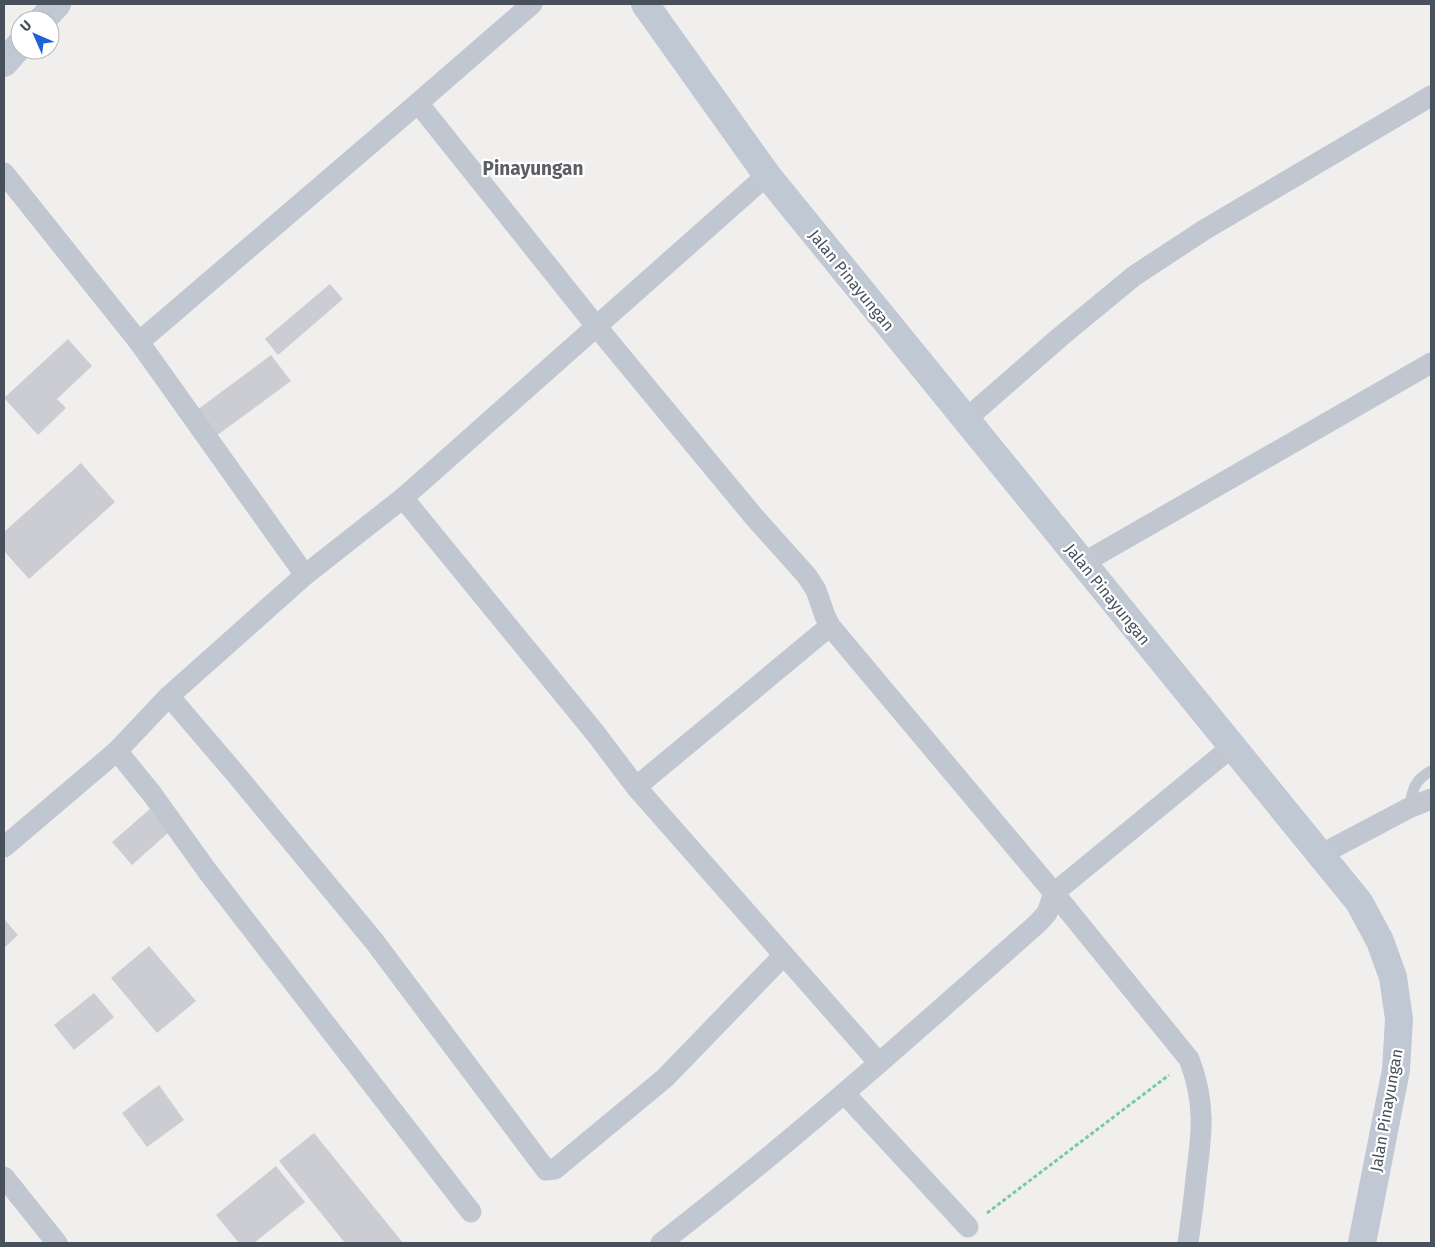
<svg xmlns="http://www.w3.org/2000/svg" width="1435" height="1247" font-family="'Fira Sans',sans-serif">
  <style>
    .building { fill: #cbcdd3 }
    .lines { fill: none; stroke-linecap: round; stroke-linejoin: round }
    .path { stroke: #78c9a9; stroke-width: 3; stroke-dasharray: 4 2.5; stroke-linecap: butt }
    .lane { stroke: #c0c7d0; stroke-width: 11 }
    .street { stroke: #c0c7d0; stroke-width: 21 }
    .secondary { stroke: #c0c8d4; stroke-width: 28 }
    .labels { text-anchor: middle; stroke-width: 4.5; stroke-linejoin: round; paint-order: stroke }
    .street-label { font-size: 16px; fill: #47505b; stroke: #fff }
    .quarter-label { font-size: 19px; font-weight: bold; fill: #5b5e63; stroke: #fff }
  </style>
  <rect width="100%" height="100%" fill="#f1efee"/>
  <g class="building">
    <path d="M330,284L343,299L278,355L265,339Z"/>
    <path d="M68,339L92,366L57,399L66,408L38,435L4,398Z"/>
    <path d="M271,355L291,381L212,439L193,413Z"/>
    <path d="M81,463L115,502L29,579L4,551V532Z"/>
    <path d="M150,809L169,832L132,865L112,842Z"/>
    <path d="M4,919L18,935L4,948Z"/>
    <path d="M149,946L196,1001L157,1033L111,978Z"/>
    <path d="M94,993L114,1017L74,1050L54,1025Z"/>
    <path d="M159,1085L184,1120L147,1147L122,1113Z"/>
    <path d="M314,1133L403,1243H345L279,1161Z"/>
    <path d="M276,1166L305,1202L254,1243H239L216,1215Z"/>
  </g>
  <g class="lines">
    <path class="path" d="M987,1213L1169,1075"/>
    <path class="lane" d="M1409,808C1413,790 1413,781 1431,771"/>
    <g class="street">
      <path d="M418,103L596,326L755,518L807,576L816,590L825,616L830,626L1054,893L1189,1059C1206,1102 1202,1134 1196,1178C1194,1200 1191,1221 1188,1243"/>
      <path d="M4,173L139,342L305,575"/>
      <path d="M139,342L418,103L532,4"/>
      <path d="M965,420L1060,337L1134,276L1204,230L1431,96"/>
      <path d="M403,498L596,734L636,787L879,1063"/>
      <path d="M1083,563L1431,363"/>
      <path d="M169,696L234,772L374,941L546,1170L555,1169L665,1078L784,955"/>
      <path d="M117,751L152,794L208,872L471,1212"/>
      <path d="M636,787L830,626"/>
      <path d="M4,847L117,751L169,696L305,575L403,498L767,175"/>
      <path d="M1320,855L1409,808L1431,799"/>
      <path d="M844,1093L968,1227"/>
      <path d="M4,1177L57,1243"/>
      <path d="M661,1243C792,1142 915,1032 1038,923L1047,913L1054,893L1233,746"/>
    </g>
    <g class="secondary">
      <path d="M645,4L767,175L1359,902L1380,941L1393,977L1399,1019L1396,1070L1362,1243"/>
      <path d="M42,20L57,4"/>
      <path d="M4,63L20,45"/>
    </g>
  </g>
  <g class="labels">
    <g class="street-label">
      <text transform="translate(852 280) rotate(51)" y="6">Jalan Pinayungan</text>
      <text transform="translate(1108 594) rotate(51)" y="6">Jalan Pinayungan</text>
      <text transform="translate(1386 1110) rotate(-80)" y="6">Jalan Pinayungan</text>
    </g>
    <g class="quarter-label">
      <text x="533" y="175">Pinayungan</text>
    </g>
  </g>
  <rect width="1435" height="1247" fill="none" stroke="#47505b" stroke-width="10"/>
  <g transform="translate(35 35) rotate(315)"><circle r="24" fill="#ffffff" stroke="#b5b9bd"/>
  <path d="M0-4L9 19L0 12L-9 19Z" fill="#2161d8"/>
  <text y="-8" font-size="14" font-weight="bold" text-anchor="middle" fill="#47505b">U</text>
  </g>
</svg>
